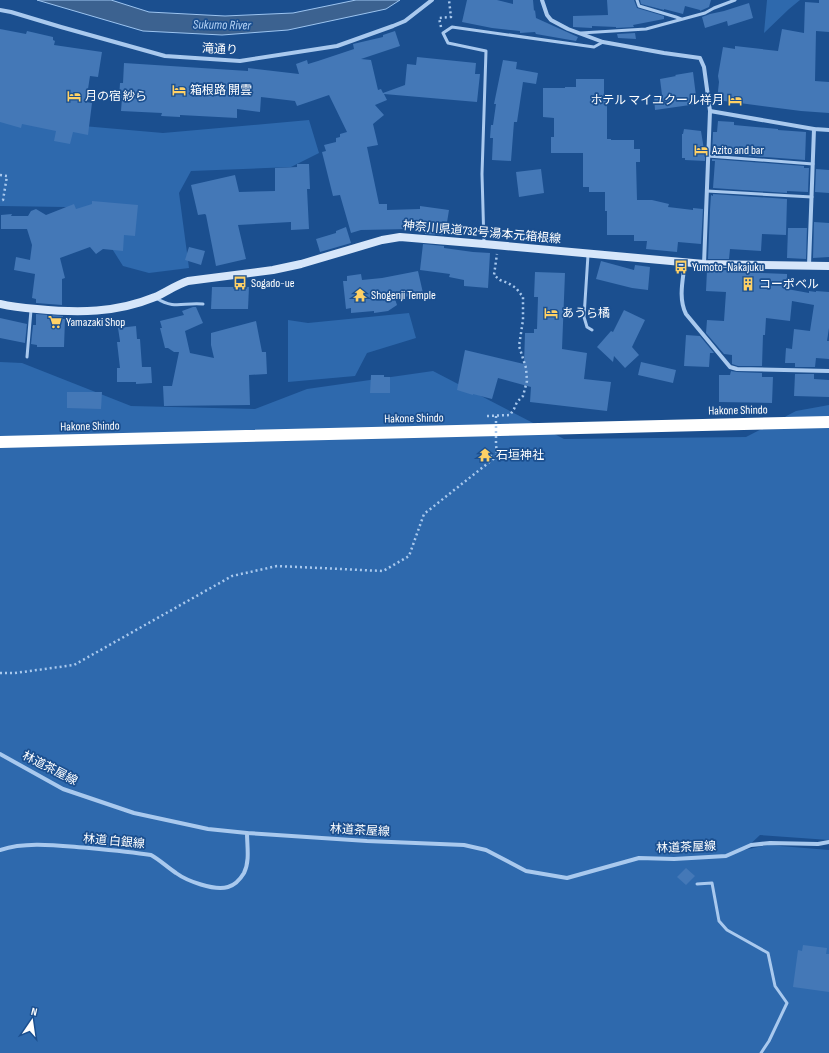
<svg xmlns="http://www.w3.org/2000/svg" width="829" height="1053" font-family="'Sofia Sans Condensed','Noto Sans JP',sans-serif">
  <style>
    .green { fill: #2e69ad }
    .water { fill: #3c6290; stroke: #9cc4f0 }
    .building { fill: #4478b7 }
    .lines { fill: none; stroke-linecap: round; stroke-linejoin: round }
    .path { stroke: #a9c9ee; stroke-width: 2.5; stroke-dasharray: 2 3; stroke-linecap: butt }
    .service { stroke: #a9c9ee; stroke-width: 3 }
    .minor { stroke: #a9c9ee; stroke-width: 4 }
    .secondary { stroke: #d6e6fa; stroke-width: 8 }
    .motorway { stroke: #fff; stroke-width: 12 }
    .path-bridge { stroke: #a9c9ee; stroke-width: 2.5; stroke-dasharray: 2 3; stroke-linecap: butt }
    .labels { text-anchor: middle; stroke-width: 3.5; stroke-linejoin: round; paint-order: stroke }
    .street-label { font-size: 12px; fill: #fff; stroke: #1b4f8f }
    .poi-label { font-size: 12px; fill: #fff; stroke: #1b4f8f; text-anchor: start }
    .water-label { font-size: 13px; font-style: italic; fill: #b5d3f5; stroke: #1b4f8f }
  </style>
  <rect width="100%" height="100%" fill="#1b4f8f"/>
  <g class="green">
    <path d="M767,0H800L789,9L764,33Z"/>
    <path d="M0,120L26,121L163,133L309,120L319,153L291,167L191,171L179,193L189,268L149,273L123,266L97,225L65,207L0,206Z"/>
    <path d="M409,313L416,338L367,353L355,376L288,382V320L308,323Z"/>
    <path d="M0,362L22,363L131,406L255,409L307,389L433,371L564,439L746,437L796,411L829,405V840L760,835L744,850L768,845L829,850V1053H0Z"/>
  </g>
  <path class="water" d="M37,0H111L149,12L225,16L293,13L356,0H400L386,9L288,30L222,35L143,31Z"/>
  <g class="building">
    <path d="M467,0H497L513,4V0H533L534,11L535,10L536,18L578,37L576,41L536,34L535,32L520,33V31L492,28L462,22Z"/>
    <path d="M607,0H634L637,8L664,16V19L633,25L634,27L616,28V27L592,26V28L573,27V16L608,15Z"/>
    <path d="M640,0H711L709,7L700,11V10L685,6L683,14L664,9V10L641,4Z"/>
    <path d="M819,0H829V32L816,31L815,81L829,82V113L801,111L717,100L719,82L718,76L723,47L735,49V46L778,51L782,29L804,33L805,2L819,3Z"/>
    <path d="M749,3L753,18L728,26L727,21L705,28L702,17L710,14L724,11Z"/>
    <path d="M0,29L26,34L27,31L53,37V40L55,41L54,45L102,52L98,77L90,76L86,102L92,103L88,135L73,132L70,144L54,141L56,131L22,124L21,128L0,122Z"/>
    <path d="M395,31L400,46L361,59L371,60L378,90L381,89L383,93L405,85L407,64L416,65L417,57L476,63L475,74H480L477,102L384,94L387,100L375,105L384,115L373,124L378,145L367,147L379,204H387V210L420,209V206L449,210L445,235L425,234V231L408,229L361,230L351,233L340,195L333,196L322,152L326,151L324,145L336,142V138L340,137V134L347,132L329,95L297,106L295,101L261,97L260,112L237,109V118L180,115V117L161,116L162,113L121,111L122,98H119L120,83H123L124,63L248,71V68L299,74L296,64L307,60L308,64L318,61L354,49L353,44L383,37V35Z"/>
    <path d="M635,33L636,39L618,38L617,34Z"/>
    <path d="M503,60L517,62L516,69L538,73L536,84L523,82L517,122H514L511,161L492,160L493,138H490L491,125H493L496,104H494Z"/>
    <path d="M693,72L697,104L655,110L654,96L662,95L660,79L676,76L675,75Z"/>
    <path d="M576,79H604V97H607V139H611V140H634V149H640V162H636L637,200H652L669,204L668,207L693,210V208L703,209L701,244L678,242L677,252L646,249L647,241H634V235H607V211H605V192H589V187H583V153H551V137H554V118L543,117V88H565V87H576Z"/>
    <path d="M718,121L734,122V125L778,129V130L806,132L805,160L712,153L713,132H717Z"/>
    <path d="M684,129L701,131L705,156V161L685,160V158H682V134H683Z"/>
    <path d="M712,159L804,166V168H809L808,192L787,191V193L713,188L715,161H712Z"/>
    <path d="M297,164H309L310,189H307L309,229L291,230V222L238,225L246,259L216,266L206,215L205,214L198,215L191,185L235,175L239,192L275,191V168L297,167Z"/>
    <path d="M541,169L544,193L519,197L516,172Z"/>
    <path d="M816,169L829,170V193L815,192Z"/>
    <path d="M713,194L787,199L786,235L762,234L761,251L730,249L729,259H708L710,210L711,195L713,196Z"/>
    <path d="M92,201L138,205L135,236L124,235L123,251L103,249L96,254L90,247L60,258L65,278L62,279V305L36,303V299L32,298L35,274L14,270L16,257L30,260L32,245L27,229H1V215L12,214L11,216H28L31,211L36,209L46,215L74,204L76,209L92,204Z"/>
    <path d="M814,222L829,223V257L813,258Z"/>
    <path d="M346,227L351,243L320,252L316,239L336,233V231Z"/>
    <path d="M788,228H807L806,259L787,258Z"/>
    <path d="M423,244L444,246V248L473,252L490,253L488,288L464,286V280L449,277L450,274L420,270Z"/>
    <path d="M189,247L205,251L201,265L185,260Z"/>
    <path d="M601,261L634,270L635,265L650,267L648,290L632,288L596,279Z"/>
    <path d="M707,270H728V271L740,272L787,274V289L809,293V291L816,292V291L829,292V328L827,341H829V359L816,358L815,367H795V363H785L786,348L792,349L794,329L810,331L814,305L792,301L790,321L766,318L765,335H763L762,366H738L732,364V355L724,354L706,333L707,320L724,321L726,292L706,291Z"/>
    <path d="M418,271L423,293L395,299L397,305L388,311L374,313V311L351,313V308L346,309L343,281H347V276L361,274L362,280L382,278Z"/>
    <path d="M535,272L565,273L562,349L587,353L584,379L611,382L607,411L530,402L531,387L498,378L492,399L473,394V395L457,390L465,350L524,364L525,333H534V329H537L538,297H534Z"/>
    <path d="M212,287H249L248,309H211Z"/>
    <path d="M193,307H196L203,323L185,331L190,353L214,358L211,345V333L256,321L262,352H266L267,374L249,375L250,405L164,406L163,386H172L179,352H174L168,348H165L160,328H162L160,321L184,315L182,311Z"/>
    <path d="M624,310L645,320L632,347L639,355L625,368L614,356L613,362L597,347L611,331L613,332Z"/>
    <path d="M36,314L63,316V319H65L64,347H37V345L31,344L33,325H36Z"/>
    <path d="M0,318L27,324L25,343L0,338Z"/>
    <path d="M136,326L137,339H140L142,367H151L152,383L136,384V382H117V368H120L117,342H120V341L118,328Z"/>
    <path d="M686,335L700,336L714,353H710L709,367L684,366Z"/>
    <path d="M641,362L676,370L673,383L638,375Z"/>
    <path d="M731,371L737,372L762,373V377H773L772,403L719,402V375H730Z"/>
    <path d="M795,374H814V379L829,380V397L794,396Z"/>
    <path d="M371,375H384V377H390V393H370Z"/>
    <path d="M67,392H102L101,409L67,408Z"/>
    <path d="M686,868L695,876L686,885L677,877Z"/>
    <path d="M803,945L827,948L826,954H829V992L793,987L798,950L802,951Z"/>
  </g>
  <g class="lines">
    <g class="path">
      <path d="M441,27L439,18L451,17L449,0"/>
      <path d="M0,175L7,176L3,200H0"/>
      <path d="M487,416L510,415L514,409L517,402L523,396L527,381L526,368L519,346L523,320V297L516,288L508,283L500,280L494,275L497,254"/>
      <path d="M485,456H497L496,444"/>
      <path d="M0,673H15L74,665L232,576L277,566L383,571L409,556L424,514L497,456"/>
    </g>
    <g class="service">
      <path d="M637,0L639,6L676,17L681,19"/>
      <path d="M581,33L646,29L705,13L714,8L735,0"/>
      <path d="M708,156L813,164"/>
      <path d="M707,191L812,197"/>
      <path d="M484,244L482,174L486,51L448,43L443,33L452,27L594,47L603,42"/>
      <path d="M588,255L584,317L587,327L592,330"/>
      <path d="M156,298C175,310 183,302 203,304"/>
      <path d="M27,357L31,310"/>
      <path d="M697,884L712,883L719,921L727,930L768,953L775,986L787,1003L769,1041L761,1053"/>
    </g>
    <g class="minor">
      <path d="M542,0L547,15L551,20L568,29L603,42L664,53L700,58L704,67L710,111L704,264"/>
      <path d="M0,10L11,12L61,27L165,56L240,61L337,46L393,26L405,21L432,0"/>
      <path d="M710,111L814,129L829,130"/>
      <path d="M685,262C683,280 678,298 686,314L730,367L737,369L829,371"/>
      <path d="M809,265L814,129"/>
      <path d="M0,754L63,789L134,813L208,829L247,833L367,841L464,845L486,850L526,871L567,878L639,858L674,859L726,856L751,845L770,843L818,844L829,842"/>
      <path d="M0,850C28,841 60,846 89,848C110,850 131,852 151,855C160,860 167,867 176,873C187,881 214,891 228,887C235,885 241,878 244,873C250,861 247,846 247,833"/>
    </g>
    <path class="secondary" d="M0,304C12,307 24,308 37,309C78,313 116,313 155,297C166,292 176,285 188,281L273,270L301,264L382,240L400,237L484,244L704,264L829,266"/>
    <path class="motorway" d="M0,442L829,422"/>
    <path class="path-bridge" d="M496,416V444"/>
  </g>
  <defs>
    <g id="hotel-bare" transform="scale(1.08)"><path d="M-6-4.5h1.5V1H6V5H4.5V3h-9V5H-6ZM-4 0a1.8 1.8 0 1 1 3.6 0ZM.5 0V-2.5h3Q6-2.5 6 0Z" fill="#ffd166" stroke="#1b4f8f" stroke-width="2.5" paint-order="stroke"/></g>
    <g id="bus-bare" transform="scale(1.08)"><path d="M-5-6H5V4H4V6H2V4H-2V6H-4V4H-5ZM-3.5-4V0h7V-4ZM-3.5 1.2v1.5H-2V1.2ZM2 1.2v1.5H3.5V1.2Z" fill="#ffd166" stroke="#1b4f8f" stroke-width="2.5" paint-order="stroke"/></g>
    <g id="building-bare" transform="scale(1.08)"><path d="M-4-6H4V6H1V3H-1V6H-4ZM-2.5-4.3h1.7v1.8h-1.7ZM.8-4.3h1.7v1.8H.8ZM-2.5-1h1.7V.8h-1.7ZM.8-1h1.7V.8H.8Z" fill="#ffd166" stroke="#1b4f8f" stroke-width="2.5" paint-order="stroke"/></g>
    <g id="temple-bare" transform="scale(1.08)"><path d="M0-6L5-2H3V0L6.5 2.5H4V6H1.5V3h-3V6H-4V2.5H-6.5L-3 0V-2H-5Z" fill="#ffd166" stroke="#1b4f8f" stroke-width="2.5" paint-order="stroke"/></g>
    <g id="supermarket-bare" transform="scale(1.08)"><path d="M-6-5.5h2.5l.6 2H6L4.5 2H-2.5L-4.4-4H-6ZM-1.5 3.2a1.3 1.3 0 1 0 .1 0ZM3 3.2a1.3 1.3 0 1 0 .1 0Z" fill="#ffd166" stroke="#1b4f8f" stroke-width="2.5" paint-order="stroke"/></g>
  </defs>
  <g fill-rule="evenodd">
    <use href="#hotel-bare" x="179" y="90"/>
    <use href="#hotel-bare" x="74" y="96"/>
    <use href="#hotel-bare" x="735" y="100"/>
    <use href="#hotel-bare" x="701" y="150"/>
    <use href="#bus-bare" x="681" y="267"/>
    <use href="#bus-bare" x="240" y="283"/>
    <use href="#building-bare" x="748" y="284"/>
    <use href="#temple-bare" x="360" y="295"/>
    <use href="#hotel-bare" x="551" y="313"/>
    <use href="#supermarket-bare" x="55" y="322"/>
    <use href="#temple-bare" x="485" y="455"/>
  </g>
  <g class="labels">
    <g class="street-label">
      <text transform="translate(220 49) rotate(3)" y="4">滝通り</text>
      <text transform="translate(482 232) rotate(5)" y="4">神奈川県道732号湯本元箱根線</text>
      <text transform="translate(738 410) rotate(-1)" y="4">Hakone Shindo</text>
      <text transform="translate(414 418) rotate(-1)" y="4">Hakone Shindo</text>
      <text transform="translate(90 426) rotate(-1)" y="4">Hakone Shindo</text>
      <text transform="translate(50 768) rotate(27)" y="4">林道茶屋線</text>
      <text transform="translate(360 830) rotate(3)" y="4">林道茶屋線</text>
      <text transform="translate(114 841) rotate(5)" y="4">林道 白銀線</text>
      <text transform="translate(686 847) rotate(-2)" y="4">林道茶屋線</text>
    </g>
    <g class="poi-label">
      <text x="190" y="94">箱根路 開雲</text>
      <text x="85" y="100">月の宿 紗ら</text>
      <text x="724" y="104" text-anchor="end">ホテル マイユクール祥月</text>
      <text x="712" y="154">Azito and bar</text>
      <text x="692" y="271">Yumoto-Nakajuku</text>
      <text x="251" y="287">Sogado-ue</text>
      <text x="759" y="288">コーポベル</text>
      <text x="371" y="299">Shogenji Temple</text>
      <text x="562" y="317">あうら橘</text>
      <text x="66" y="326">Yamazaki Shop</text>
      <text x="496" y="459">石垣神社</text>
    </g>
    <g class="water-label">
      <text transform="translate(222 24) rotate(1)" y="5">Sukumo River</text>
    </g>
  </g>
  <g transform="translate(32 1021) rotate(13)" stroke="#1b4f8f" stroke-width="3" paint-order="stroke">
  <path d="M0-3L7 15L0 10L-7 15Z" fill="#ffffff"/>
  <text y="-6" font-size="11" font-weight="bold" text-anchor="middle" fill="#ffffff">N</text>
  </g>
</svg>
